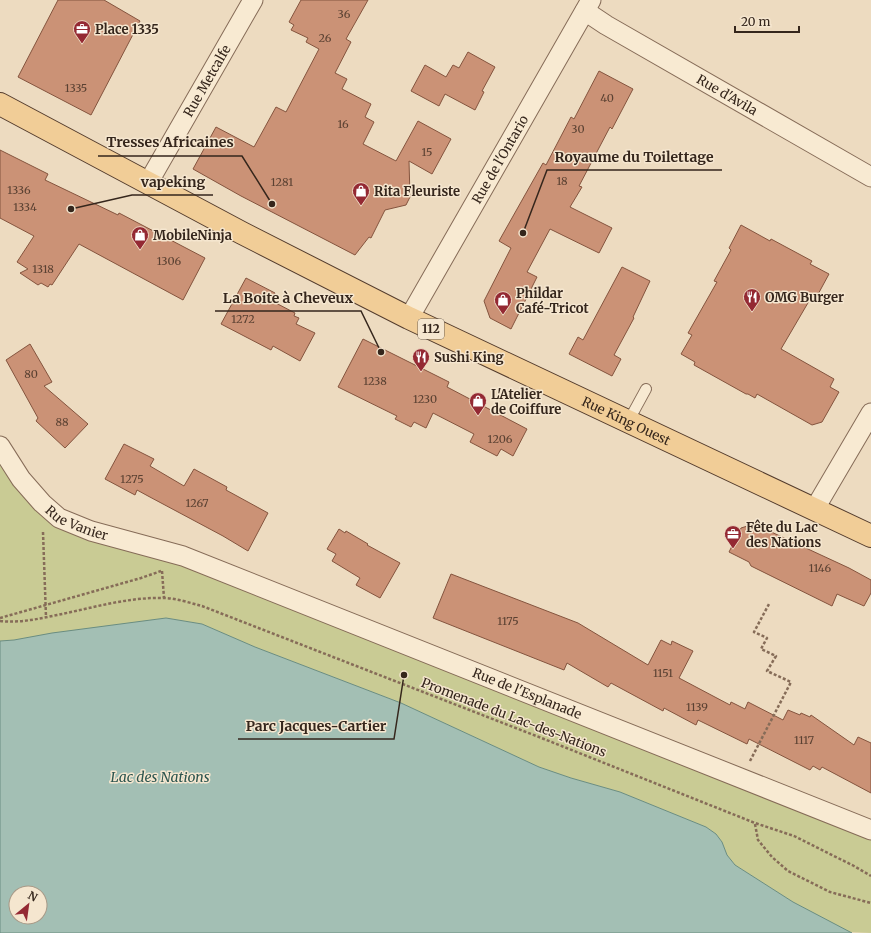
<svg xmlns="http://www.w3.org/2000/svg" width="871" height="933" font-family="Merriweather,serif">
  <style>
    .green { fill: #c9cb94 }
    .water { fill: #a3bfb4; stroke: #6a8d81; fill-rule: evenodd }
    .building { fill: #cb9276; stroke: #84543e }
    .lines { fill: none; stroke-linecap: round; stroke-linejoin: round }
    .lane-casing { stroke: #866c58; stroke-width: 12 }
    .street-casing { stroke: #866c58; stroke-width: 21 }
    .primary-casing { stroke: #533b2c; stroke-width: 24 }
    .path { stroke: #866c58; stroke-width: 2.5; stroke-dasharray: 3 2; stroke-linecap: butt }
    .lane { stroke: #f8ead2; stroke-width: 10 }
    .street { stroke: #f8ead2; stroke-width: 19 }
    .primary { stroke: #f1cd97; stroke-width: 22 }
    .labels { text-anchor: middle; stroke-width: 3; stroke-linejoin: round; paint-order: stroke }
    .number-label { font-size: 11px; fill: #5a4132 }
    .shield { fill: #f5e6cf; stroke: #6f6052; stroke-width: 1 }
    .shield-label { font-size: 12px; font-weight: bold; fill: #35261c }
    .poi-label { font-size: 13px; font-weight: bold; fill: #35261c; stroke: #f5e6cf; text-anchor: start }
    .street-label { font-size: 13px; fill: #35261c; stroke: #f5e6cf }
    .water-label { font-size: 14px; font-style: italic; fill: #2c554f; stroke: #f5e6cf }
    .leader { fill: none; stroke: #35261c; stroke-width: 1.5 }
    .callout-dot { fill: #35261c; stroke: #f5e6cf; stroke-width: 1.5 }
    .callout-label { font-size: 14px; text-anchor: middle; font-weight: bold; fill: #35261c; stroke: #f5e6cf; stroke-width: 3; stroke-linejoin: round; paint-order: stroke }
  </style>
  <rect width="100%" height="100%" fill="#eddbc0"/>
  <path class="green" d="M0,446L42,503L183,556L871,830V933L848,932L793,902L735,865L727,855L722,842L716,834L706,827L620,792L571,778L539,767L401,703L255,647L202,624L166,618L14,640L0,641Z"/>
  <path class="water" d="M166,618L202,624L255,647L401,703L539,767L571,778L620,792L706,827L716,834L722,842L727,855L735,865L793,902L852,933H0V641L14,640L52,633ZM16,893H40V917H16Z"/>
  <g class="building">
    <path d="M58,0H104L140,21L91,115L18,77Z"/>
    <path d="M301,0H368L346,39L351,42L335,73L347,79L342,89L371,104L365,117L374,122L363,144L396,161L418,121L451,139L432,174L409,161L410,197L406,205L385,210L371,238L369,237L355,255L241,196L193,169L216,127L254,147L276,107L286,112L319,49L306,42L308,38L291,30L294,25L289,22Z"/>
    <path d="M468,52L495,67L482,91L484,92L475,110L445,94L439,106L411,91L425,65L446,77L453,65L459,68Z"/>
    <path d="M599,71L633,89L612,129L610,127L579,186L582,187L570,207L612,228L599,253L550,229L527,272L537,277L511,329L490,318L484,301L511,248L499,241L543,163L546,165L571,117L574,119Z"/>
    <path d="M0,150L48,174L45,180L118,215L119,213L205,258L183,300L79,244L52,285L50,284L48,287L41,283L38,285L20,273L28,269L17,262L34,236L0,218Z"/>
    <path d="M741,225L770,241L771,239L812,261L810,264L829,274L816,298L812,296L781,349L834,379L830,387L839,392L822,422L812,425L757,394L755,398L748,394H746L694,365L695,362L681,354L692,335L688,333L717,282L714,281L731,250L729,248Z"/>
    <path d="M622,267L650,281L633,317L634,318L614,355L621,359L612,376L569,354L578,337L583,340Z"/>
    <path d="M246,278L275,293L272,301L295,313L294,316L299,318L296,324L315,333L300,361L273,346L271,350L221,324Z"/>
    <path d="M363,339L449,382L447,387L527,429L513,456L501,449L497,456L470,442L474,434L433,413L426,428L414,422L411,427L395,419L397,416L338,387Z"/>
    <path d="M30,344L52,382L44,386L88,424L65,448L36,421L38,418L6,360Z"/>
    <path d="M124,444L154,459L150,466L184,486L194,469L227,487L226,490L268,513L248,551L223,536L148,496L137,490L135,495L105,479Z"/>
    <path d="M754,524L849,568L871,580V593L864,606L837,594L832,606L751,566L749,562L729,552L741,528Z"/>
    <path d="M339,529L345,533L346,531L368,544L367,545L400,563L380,598L356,585L360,578L332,561L336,554L327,549Z"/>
    <path d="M451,574L578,623L648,665L661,640L671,645L672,641L693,651L679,678L730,705L731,702L745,709L748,702L783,720L788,710L800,715L801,713L810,717L811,715L854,745L858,737L871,743V793L822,767L820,770L813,766L810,770L749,739L747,744L698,720L696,725L664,708L663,711L611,683L608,687L567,663L564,670L433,618Z"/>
  </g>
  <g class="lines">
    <g class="lane-casing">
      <path id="lane" d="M628,422L646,389"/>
    </g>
    <g class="street-casing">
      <g id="street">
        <path id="s1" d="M585,11L606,25L871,177"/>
        <path id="s2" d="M148,183L253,0"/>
        <path id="s3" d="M409,318L591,0"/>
        <path id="s4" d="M0,446L21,479L42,503L59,518L91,531L183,556L871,830"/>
        <path d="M814,510L871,413"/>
      </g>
    </g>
    <g class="primary-casing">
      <g id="primary">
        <path id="s5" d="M0,104L242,233L409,318L871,536"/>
      </g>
    </g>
    <g class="path">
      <path d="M43,532L46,617"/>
      <path d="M162,571L164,598"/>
      <path d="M0,618L141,578L161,571"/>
      <path d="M0,621C20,623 38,619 57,615C92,608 128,597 163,598C176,598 190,603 202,606L544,739L755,823L794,836L854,866L871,876"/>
      <path d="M750,761L791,682L767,671L776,656L761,649L767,638L754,632L769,604"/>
      <path d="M755,824L758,840L772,857L788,871L830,892L871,903"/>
    </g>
    <use href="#lane" class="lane"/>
    <use href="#street" class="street"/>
    <use href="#primary" class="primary"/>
  </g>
  <defs>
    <g id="office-pin" transform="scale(0.9)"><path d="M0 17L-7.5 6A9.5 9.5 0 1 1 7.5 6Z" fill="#942933" stroke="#f5e6cf"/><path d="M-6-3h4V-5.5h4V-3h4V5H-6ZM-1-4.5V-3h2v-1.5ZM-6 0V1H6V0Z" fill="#fff"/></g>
    <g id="shop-pin" transform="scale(0.9)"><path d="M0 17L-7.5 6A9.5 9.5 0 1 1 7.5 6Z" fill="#942933" stroke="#f5e6cf"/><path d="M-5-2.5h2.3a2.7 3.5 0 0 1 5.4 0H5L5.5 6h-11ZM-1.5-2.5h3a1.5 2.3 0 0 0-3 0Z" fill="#fff"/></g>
    <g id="restaurant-pin" transform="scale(0.9)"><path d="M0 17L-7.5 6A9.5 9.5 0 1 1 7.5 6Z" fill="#942933" stroke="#f5e6cf"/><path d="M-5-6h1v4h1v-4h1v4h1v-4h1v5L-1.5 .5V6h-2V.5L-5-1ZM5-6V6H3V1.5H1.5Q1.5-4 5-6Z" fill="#fff"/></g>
  </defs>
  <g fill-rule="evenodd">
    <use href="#office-pin" x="82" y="29"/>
    <use href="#shop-pin" x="361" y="191"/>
    <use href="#shop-pin" x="140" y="235"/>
    <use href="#restaurant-pin" x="752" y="297"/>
    <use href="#shop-pin" x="503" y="300"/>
    <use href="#restaurant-pin" x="421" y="357"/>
    <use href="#shop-pin" x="478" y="401"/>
    <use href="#office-pin" x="733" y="534"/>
  </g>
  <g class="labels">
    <g class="number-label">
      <text x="344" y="18">36</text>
      <text x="325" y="42">26</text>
      <text x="76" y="92">1335</text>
      <text x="607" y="102">40</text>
      <text x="343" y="128">16</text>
      <text x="578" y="133">30</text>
      <text x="427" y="156">15</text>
      <text x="562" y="185">18</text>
      <text x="282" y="186">1281</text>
      <text x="19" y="194">1336</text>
      <text x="25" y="211">1334</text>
      <text x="169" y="265">1306</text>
      <text x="43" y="273">1318</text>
      <text x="243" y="323">1272</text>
      <text x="31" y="378">80</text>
      <text x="375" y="385">1238</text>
      <text x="425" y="403">1230</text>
      <text x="62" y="426">88</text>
      <text x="500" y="443">1206</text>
      <text x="132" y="483">1275</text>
      <text x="197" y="507">1267</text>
      <text x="820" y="572">1146</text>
      <text x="508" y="625">1175</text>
      <text x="663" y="677">1151</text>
      <text x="697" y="711">1139</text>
      <text x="804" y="744">1117</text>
    </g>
    <rect class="shield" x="418" y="319" width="26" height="20" rx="3"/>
    <g class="shield-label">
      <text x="431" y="333">112</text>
    </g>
    <g class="poi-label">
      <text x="95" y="34">Place 1335</text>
      <text x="374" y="196">Rita Fleuriste</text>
      <text x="153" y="240">MobileNinja</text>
      <text x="516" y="298">Phildar<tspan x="516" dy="15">Café-Tricot</tspan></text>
      <text x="765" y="302">OMG Burger</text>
      <text x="434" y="362">Sushi King</text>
      <text x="491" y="399">L'Atelier<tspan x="491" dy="15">de Coiffure</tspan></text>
      <text x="746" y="532">Fête du Lac<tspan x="746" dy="15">des Nations</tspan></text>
    </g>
    <g class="street-label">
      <text dy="5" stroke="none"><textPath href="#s2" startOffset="118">Rue Metcalfe</textPath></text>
      <text dy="5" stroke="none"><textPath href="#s1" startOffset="165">Rue d'Avila</textPath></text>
      <text dy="5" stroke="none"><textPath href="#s3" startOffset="183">Rue de l'Ontario</textPath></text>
      <text dy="5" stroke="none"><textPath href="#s5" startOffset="702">Rue King Ouest</textPath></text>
      <text dy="5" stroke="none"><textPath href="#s4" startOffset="112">Rue Vanier</textPath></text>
      <text dy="5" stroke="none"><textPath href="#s4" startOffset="594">Rue de l'Esplanade</textPath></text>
      <text transform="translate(514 717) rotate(21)" y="5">Promenade du Lac-des-Nations</text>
    </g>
    <g class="water-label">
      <text x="160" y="782">Lac des Nations</text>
    </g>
  </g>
  <path class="leader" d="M272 204L242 156H98M523 233L547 170H722M71 209L132 195H213M381 352L361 311H215M404 675L394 739H238"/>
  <g class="callout-dot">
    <circle cx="272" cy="204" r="4"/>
    <circle cx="523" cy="233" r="4"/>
    <circle cx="71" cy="209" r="4"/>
    <circle cx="381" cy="352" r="4"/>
    <circle cx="404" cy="675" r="4"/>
  </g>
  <g class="callout-label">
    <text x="170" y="147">Tresses Africaines</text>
    <text x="634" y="162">Royaume du Toilettage</text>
    <text x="173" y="187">vapeking</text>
    <text x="288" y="303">La Boite à Cheveux</text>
    <text x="316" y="731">Parc Jacques-Cartier</text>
  </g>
  <g transform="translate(28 905) rotate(29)"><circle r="19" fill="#f5e6cf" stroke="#a89987"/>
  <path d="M0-3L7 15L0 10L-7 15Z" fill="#942933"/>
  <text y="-6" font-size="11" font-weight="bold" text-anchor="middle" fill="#35261c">N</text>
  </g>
  <path d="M735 26v6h64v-6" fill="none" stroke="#35261c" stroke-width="2"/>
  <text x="741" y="26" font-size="12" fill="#35261c" stroke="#f5e6cf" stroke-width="3" paint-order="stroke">20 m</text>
</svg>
